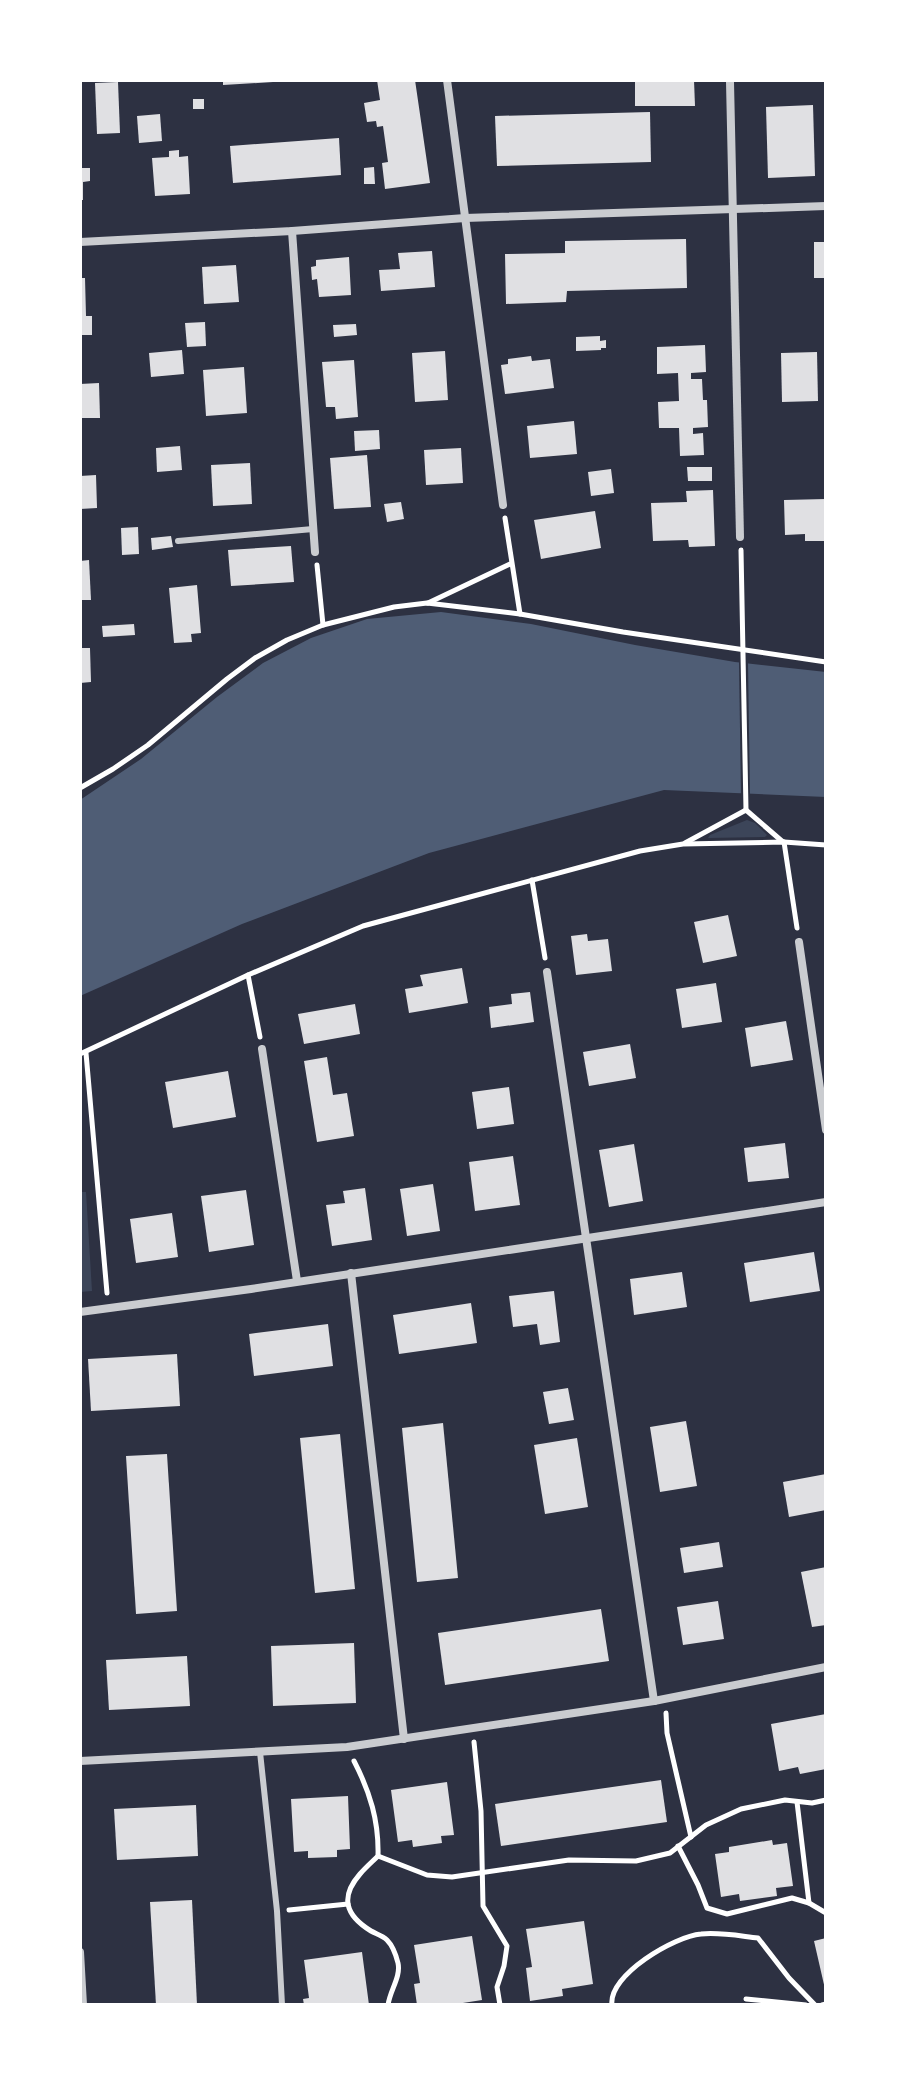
<svg xmlns="http://www.w3.org/2000/svg" width="906" height="2085" font-family="'DM Sans',sans-serif">
  <style>
    .green { fill: #3c4559 }
    .water { fill: #4f5d75 }
    .pier { fill: #2d3142 }
    .building { fill: #e0e0e3 }
    .lines { fill: none; stroke-linecap: round; stroke-linejoin: round }
    .path { stroke: #fff; stroke-width: 5 }
    .service { stroke: #caccd0; stroke-width: 6 }
    .minor { stroke: #caccd0; stroke-width: 8 }
  </style>
  <rect width="100%" height="100%" fill="#2d3142"/>
  <g class="green">
    <path d="M747,820L755,823L767,835L765,837L708,838L710,835Z"/>
    <path d="M80,1192H86L92,1291L80,1292Z"/>
  </g>
  <path class="water" d="M441,612L531,624L635,645L735,662L826,672V797L664,790L429,853L242,924L80,996V800L141,759L217,697L263,663L311,638L367,619Z"/>
  <path class="pier" d="M739,662H748L750,797H741Z"/>
  <g class="building">
    <path d="M223,80H273V82L223,85Z"/>
    <path d="M377,80H415L430,183L385,189L382,163L388,162L383,126L377,127L376,121L367,122L364,103L380,100Z"/>
    <path d="M635,80H694L695,106H635Z"/>
    <path d="M118,82L120,133L97,134L95,83Z"/>
    <rect x="193" y="99" width="11" height="10"/>
    <path d="M813,105L815,176L768,178L766,107Z"/>
    <path d="M650,112L651,162L497,166L495,116Z"/>
    <path d="M160,114L162,141L139,143L137,116Z"/>
    <path d="M339,138L341,175L233,183L230,146Z"/>
    <path d="M179,150V157L188,156L190,194L155,196L152,158L169,157V151Z"/>
    <path d="M374,167L375,184H364V168Z"/>
    <path d="M80,168H90V181L83,182V200H80Z"/>
    <path d="M686,239L687,288L567,291L566,302L506,304L505,254L565,253V241Z"/>
    <rect x="814" y="242" width="12" height="36"/>
    <path d="M432,251L435,287L381,291L379,270L400,269L398,253Z"/>
    <path d="M349,257L351,295L319,297L317,279L312,280L311,267L316,266V260Z"/>
    <path d="M236,265L239,302L204,304L202,267Z"/>
    <path d="M80,278H85L86,316H92V335H80Z"/>
    <path d="M205,322L206,346L187,347L185,323Z"/>
    <path d="M356,324L357,335L334,337L333,325Z"/>
    <path d="M600,336V341L606,340V348H601V350L576,351V337Z"/>
    <path d="M705,345L706,372L691,373V379H702L703,400H707L708,427L693,428V434L703,433L704,455L680,456L679,428H659L658,402L679,401L678,373L657,374V347Z"/>
    <path d="M182,350L184,374L151,377L149,353Z"/>
    <path d="M445,351L448,400L415,402L412,353Z"/>
    <path d="M817,352L818,401L782,402L781,353Z"/>
    <path d="M531,356L532,361L550,359L554,388L505,394L501,365L508,364V359Z"/>
    <path d="M354,360L358,417L336,419L335,407H326L322,362Z"/>
    <path d="M244,367L247,413L206,416L203,370Z"/>
    <path d="M99,383L100,418H80V384Z"/>
    <path d="M574,421L577,454L530,458L527,426Z"/>
    <path d="M379,430L380,449L355,451L354,431Z"/>
    <path d="M180,446L182,470L157,472L156,448Z"/>
    <path d="M461,448L463,483L426,485L424,450Z"/>
    <path d="M367,455L371,507L334,509L330,458Z"/>
    <path d="M250,463L252,504L213,506L211,465Z"/>
    <path d="M687,467H712V481H688Z"/>
    <path d="M611,469L614,493L591,496L588,472Z"/>
    <path d="M96,475L97,508L80,509V476Z"/>
    <path d="M713,490L715,546L689,547L688,540L653,541L651,503L687,502L686,491Z"/>
    <path d="M826,499V541H805V534L785,535L784,500Z"/>
    <path d="M401,502L404,519L387,522L384,504Z"/>
    <path d="M595,511L601,548L541,559L534,520Z"/>
    <path d="M138,527L139,554L122,555L121,528Z"/>
    <path d="M171,536L173,547L152,550L151,538Z"/>
    <path d="M291,546L294,582L231,586L228,550Z"/>
    <path d="M89,560L91,600H80V561Z"/>
    <path d="M197,585L201,633L191,634L192,642L174,643L169,588Z"/>
    <path d="M134,624L135,635L103,637L102,626Z"/>
    <path d="M80,648H90L91,682L80,683Z"/>
    <path d="M728,915L737,956L703,963L694,922Z"/>
    <path d="M587,934L588,941L608,939L612,971L576,975L571,936Z"/>
    <path d="M462,968L468,1003L409,1013L405,989L423,986L420,975Z"/>
    <path d="M716,983L722,1022L682,1028L676,989Z"/>
    <path d="M530,992L534,1022L491,1028L489,1007L512,1004L511,994Z"/>
    <path d="M355,1004L360,1034L304,1044L298,1014Z"/>
    <path d="M786,1021L793,1060L751,1067L745,1028Z"/>
    <path d="M630,1044L636,1078L589,1086L583,1052Z"/>
    <path d="M327,1057L333,1095L347,1093L354,1136L317,1142L304,1061Z"/>
    <path d="M228,1071L236,1117L173,1128L165,1082Z"/>
    <path d="M509,1087L514,1124L477,1129L472,1092Z"/>
    <path d="M785,1143L789,1178L748,1182L744,1148Z"/>
    <path d="M634,1144L643,1201L609,1207L599,1150Z"/>
    <path d="M513,1156L520,1205L475,1211L469,1162Z"/>
    <path d="M433,1184L440,1231L407,1236L400,1189Z"/>
    <path d="M365,1188L372,1240L332,1246L326,1205L345,1203L343,1191Z"/>
    <path d="M246,1190L254,1245L209,1252L201,1196Z"/>
    <path d="M172,1213L178,1257L136,1263L130,1219Z"/>
    <path d="M814,1252L820,1291L750,1302L744,1263Z"/>
    <path d="M682,1272L687,1307L634,1315L630,1279Z"/>
    <path d="M554,1291L560,1342L540,1345L537,1324L513,1327L509,1296Z"/>
    <path d="M471,1303L477,1343L399,1354L393,1315Z"/>
    <path d="M328,1324L333,1366L254,1376L249,1334Z"/>
    <path d="M177,1354L180,1406L91,1411L88,1359Z"/>
    <path d="M568,1388L574,1420L549,1424L543,1392Z"/>
    <path d="M686,1421L697,1486L660,1492L650,1427Z"/>
    <path d="M443,1423L458,1578L417,1582L402,1428Z"/>
    <path d="M340,1434L355,1589L315,1593L300,1438Z"/>
    <path d="M577,1438L588,1507L545,1514L534,1445Z"/>
    <path d="M167,1454L177,1611L136,1614L126,1456Z"/>
    <path d="M826,1474V1510L789,1517L783,1482Z"/>
    <path d="M719,1542L723,1567L684,1573L680,1548Z"/>
    <path d="M826,1567V1625L812,1627L801,1572Z"/>
    <path d="M718,1601L724,1639L683,1645L677,1607Z"/>
    <path d="M601,1609L609,1661L445,1685L438,1633Z"/>
    <path d="M354,1643L356,1703L273,1706L271,1646Z"/>
    <path d="M187,1656L190,1706L109,1710L106,1660Z"/>
    <path d="M826,1714V1769L800,1774L798,1767L779,1771L771,1724Z"/>
    <path d="M661,1780L667,1822L501,1846L495,1804Z"/>
    <path d="M447,1782L454,1835L441,1836L442,1843L413,1847L412,1840L398,1842L391,1790Z"/>
    <path d="M348,1796L350,1849L337,1850V1857L308,1858V1851L294,1852L291,1799Z"/>
    <path d="M196,1805L198,1856L117,1860L114,1809Z"/>
    <path d="M772,1840L773,1845L787,1843L793,1886L776,1888L777,1896L740,1901L739,1894L721,1897L715,1854L729,1852V1847Z"/>
    <path d="M192,1900L197,2005H156L150,1902Z"/>
    <path d="M584,1921L593,1984L562,1989L563,1996L530,2001L526,1968L532,1967L526,1929Z"/>
    <path d="M472,1936L482,2000L450,2005H417L414,1984L420,1983L414,1945Z"/>
    <path d="M826,1938V1989H825L814,1941Z"/>
    <path d="M362,1952L369,2005H304L303,1999L309,1998L304,1960Z"/>
  </g>
  <g class="lines">
    <g class="path">
      <path d="M505,518L520,614"/>
      <path d="M741,550L746,810"/>
      <path d="M317,565L323,625"/>
      <path d="M428,603L510,564"/>
      <path d="M80,788L113,769L148,745L227,679L255,658L287,640L323,625L394,607L427,603L520,614L623,632L826,662"/>
      <path d="M784,842L797,928"/>
      <path d="M685,843L746,810L783,842"/>
      <path d="M532,880L545,958"/>
      <path d="M248,975L260,1037"/>
      <path d="M86,1053L107,1293"/>
      <path d="M80,1054L248,975L363,926L640,851L683,844L784,842L826,845"/>
      <path d="M666,1713L667,1733L691,1837"/>
      <path d="M474,1742L481,1811L483,1906L507,1946L504,1966L497,1987L500,2005"/>
      <path d="M354,1761C370,1792 379,1821 378,1856C372,1862 366,1867 360,1874C340,1897 345,1915 371,1931C376,1934 382,1935 387,1940C393,1946 396,1955 398,1963C401,1977 390,1990 388,2005"/>
      <path d="M797,1802L809,1903"/>
      <path d="M678,1846L698,1885L707,1908L727,1914L792,1898L809,1903L826,1913"/>
      <path d="M378,1856L427,1875L452,1877L569,1860L636,1861L670,1853L706,1825L741,1809L785,1800L812,1803L826,1800"/>
      <path d="M289,1910L348,1904"/>
      <path d="M746,1999L806,2005"/>
      <path d="M612,2005C608,1975 675,1936 701,1934C720,1932 740,1936 758,1938L789,1978L815,2005"/>
      <path d="M822,2005L826,2004"/>
    </g>
    <g class="service">
      <path d="M178,541L313,529"/>
      <path d="M260,1752L277,1911L282,2005"/>
    </g>
    <g class="minor">
      <path d="M447,80L503,505"/>
      <path d="M730,82L740,537"/>
      <path d="M292,231L315,552"/>
      <path d="M80,242L292,231L465,218L826,206"/>
      <path d="M799,942L826,1130"/>
      <path d="M547,972L654,1701"/>
      <path d="M262,1049L297,1281"/>
      <path d="M351,1273L404,1739"/>
      <path d="M80,1312L251,1289L826,1202"/>
      <path d="M80,1761L347,1747L654,1701L826,1667"/>
      <path d="M80,1952L83,2005"/>
    </g>
  </g>
  <rect width="906" height="2085" fill="none" stroke="#ffffff" stroke-width="164"/>
</svg>
